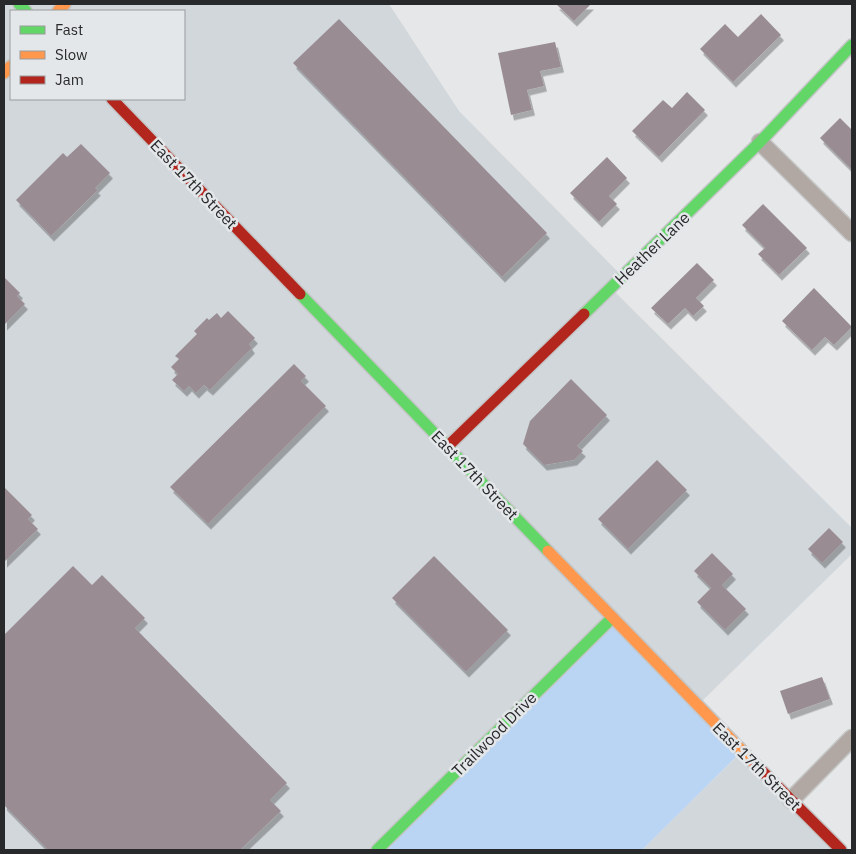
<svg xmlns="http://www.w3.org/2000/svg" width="856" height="854" font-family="'IBM Plex Sans',sans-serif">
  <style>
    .built { fill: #d2d7dc; fill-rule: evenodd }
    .green { fill: #bad5f4 }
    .building { fill: #998d93; filter: url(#shadow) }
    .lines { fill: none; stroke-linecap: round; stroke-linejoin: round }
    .street-casing { stroke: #c4c5c5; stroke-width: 19 }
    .fast-casing { stroke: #c4c5c5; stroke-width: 14 }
    .slow-casing { stroke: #c4c5c5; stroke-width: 14 }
    .jam-casing { stroke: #c4c5c5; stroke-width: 14 }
    .street { stroke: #b1a8a3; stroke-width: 16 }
    .fast { stroke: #63d668; stroke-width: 11 }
    .slow { stroke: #ff974d; stroke-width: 11 }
    .jam { stroke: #b3261e; stroke-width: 11 }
    .labels { text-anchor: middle; stroke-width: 5; stroke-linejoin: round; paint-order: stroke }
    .street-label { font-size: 16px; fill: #28292a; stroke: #e4e7e9 }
  </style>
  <defs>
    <filter id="shadow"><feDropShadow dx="3" dy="5.5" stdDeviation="0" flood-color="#0004"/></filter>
  </defs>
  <rect width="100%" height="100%" fill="#e5e7e8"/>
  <g class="built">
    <path d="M4,4H389L459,111L622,276L611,288L852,528V554L697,706L377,850H4ZM11,11H184V99H11Z"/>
    <path d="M742,751L841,850H642L723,770Z"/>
  </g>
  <path class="green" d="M612,618L742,751L642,850H377Z"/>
  <g class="building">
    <path d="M556,4H591L574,21Z"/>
    <path d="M761,14L781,35L733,82L700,49L725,24L738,37Z"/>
    <path d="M339,19L547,233L502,277L293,63Z"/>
    <path d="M555,42L561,67L540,71L544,86L527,90L532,110L511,115L498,53Z"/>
    <path d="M687,92L705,110L659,157L632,131L663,100L672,108Z"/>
    <path d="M840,118L852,130V170L820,138Z"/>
    <path d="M81,144L110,173L95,188L98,190L51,236L16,200L63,153L67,157Z"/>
    <path d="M607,157L627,178L609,196L617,204L599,222L570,193Z"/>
    <path d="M763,204L807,248L779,275L758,254L765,248L742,225Z"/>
    <path d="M697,263L714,280L696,298L704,306L693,316L685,308L668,324L651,308Z"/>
    <path d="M4,277L20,293L17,296L25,304L4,325Z"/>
    <path d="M814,288L852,327L834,345L825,337L812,350L782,321Z"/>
    <path d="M228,311L255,338L249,344L252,348L210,390L204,385L196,393L189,386L184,391L172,380L178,374L171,367L179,359L175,356L197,334L194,331L207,318L209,320L217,313L221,318Z"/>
    <path d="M294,364L306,376L301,381L326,406L208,524L170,487Z"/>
    <path d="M571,379L607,415L577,446L583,451L574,460L544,465L523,444L530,421Z"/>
    <path d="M657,460L687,490L628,549L598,519Z"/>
    <path d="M4,487L32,515L28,519L38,529L4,562Z"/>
    <path d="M829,528L843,542L822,563L808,549Z"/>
    <path d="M712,553L733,574L722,585L746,609L725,630L697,602L711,588L694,571Z"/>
    <path d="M434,556L508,630L466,672L392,598Z"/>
    <path d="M73,566L92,585L102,575L145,618L135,628L287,783L270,800L281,811L240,850H48L4,805V635Z"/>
    <path d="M822,677L830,699L788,714L780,691Z"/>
  </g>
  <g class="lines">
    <g class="street-casing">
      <g id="street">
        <path d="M760,142L852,233"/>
        <path d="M791,800L852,738"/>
      </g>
    </g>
    <g class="fast-casing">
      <g id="fast">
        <path d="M19,4L26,11"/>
        <path d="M300,294L548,551"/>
        <path d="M584,314L760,142L852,45"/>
        <path d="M377,850L612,618"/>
      </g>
    </g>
    <g class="slow-casing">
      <g id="slow">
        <path d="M58,11L65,4"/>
        <path d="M4,73L11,66"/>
        <path d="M548,551L756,765"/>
      </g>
    </g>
    <g class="jam-casing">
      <g id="jam">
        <path d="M112,99L300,294"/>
        <path d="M447,447L584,314"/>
        <path d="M756,765L841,850"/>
      </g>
    </g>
    <use href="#street" class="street"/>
    <use href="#fast" class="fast"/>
    <use href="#slow" class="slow"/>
    <use href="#jam" class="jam"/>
  </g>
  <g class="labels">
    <g class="street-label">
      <text transform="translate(194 184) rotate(46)" y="6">East 17th Street</text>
      <text transform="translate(652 248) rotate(-44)" y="6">Heather Lane</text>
      <text transform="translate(475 475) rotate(46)" y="6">East 17th Street</text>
      <text transform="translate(494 734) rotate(-45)" y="6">Trailwood Drive</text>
      <text transform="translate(757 766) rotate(45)" y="6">East 17th Street</text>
    </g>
  </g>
  <rect width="856" height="854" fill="none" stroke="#28292a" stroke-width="10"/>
  <rect x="10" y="10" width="175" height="90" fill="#e4e7e9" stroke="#999b9d"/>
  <rect x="20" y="26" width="25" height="8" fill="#63d668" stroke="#999b9d"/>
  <text x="55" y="35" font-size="15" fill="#28292a">Fast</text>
  <rect x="20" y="51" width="25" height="8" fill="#ff974d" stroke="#999b9d"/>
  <text x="55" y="60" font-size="15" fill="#28292a">Slow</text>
  <rect x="20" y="76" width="25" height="8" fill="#b3261e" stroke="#999b9d"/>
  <text x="55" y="85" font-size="15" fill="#28292a">Jam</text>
</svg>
